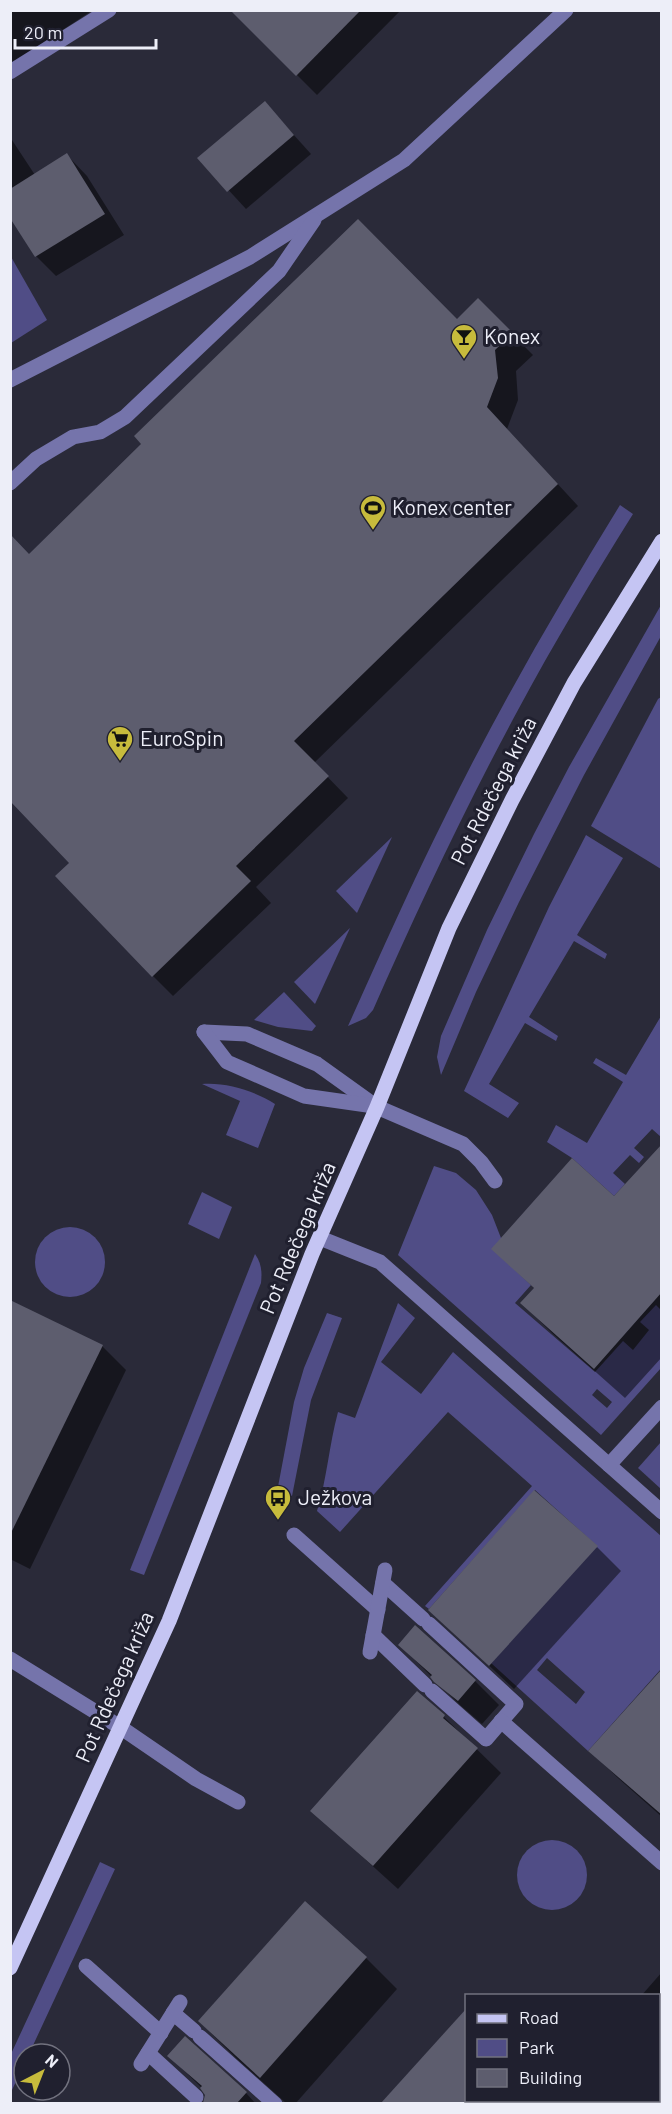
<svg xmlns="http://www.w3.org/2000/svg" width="672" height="2114" font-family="Barlow,sans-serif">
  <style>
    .green { fill: #504d86; fill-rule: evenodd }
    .shadow { fill: #0007 }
    .building { fill: #5d5d6e }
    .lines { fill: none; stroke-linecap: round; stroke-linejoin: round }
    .minor { stroke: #7574ab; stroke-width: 15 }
    .major { stroke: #c5c5f3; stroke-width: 15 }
    .labels { text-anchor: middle; stroke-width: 6; stroke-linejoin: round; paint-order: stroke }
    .poi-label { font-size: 21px; fill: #edeef8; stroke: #20202f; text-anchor: start }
    .street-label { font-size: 21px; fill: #edeef8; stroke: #20202f }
  </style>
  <rect width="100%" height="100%" fill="#2a2a39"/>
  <g class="green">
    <path d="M10,255L47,320L11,343H10Z"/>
    <path d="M620,505L633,514C593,578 554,643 518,710C465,808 418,908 373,1010L366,1018L348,1026C380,955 411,885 446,815C498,709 558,606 620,505Z"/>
    <path d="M661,605V636L584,775L519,902L476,992L441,1075L437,1057L441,1036L487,930L534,834L569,767Z"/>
    <path d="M661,697V869L591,826L658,699Z"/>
    <path d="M586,835L623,858L577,935L607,954L605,959L574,941L529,1017L558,1036L556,1041L525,1023L489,1084L519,1103L508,1118L464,1091L549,907Z"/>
    <path d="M392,837L357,913L336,891Z"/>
    <path d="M350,928L315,1004L294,982Z"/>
    <path d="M284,992L316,1026L312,1031L278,1027L254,1020Z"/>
    <path d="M661,1016V1137L652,1129L634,1148L644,1157L639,1163L630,1155L613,1173L625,1184L614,1196L572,1158L547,1142L556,1125L587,1143L623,1082L593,1063L596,1058L626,1075Z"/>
    <path d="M202,1084C226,1082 255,1091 275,1104L258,1148L226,1135L240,1101Z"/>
    <path d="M434,1166L456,1173L476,1190L492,1215L501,1238L531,1285L515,1303L595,1372L623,1341L633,1350L649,1330L640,1322L656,1305L661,1310V1368L601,1435L398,1255ZM597,1389L612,1402L607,1408L592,1395Z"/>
    <path d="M202,1192L232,1207L219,1239L188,1224Z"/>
    <circle cx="70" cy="1262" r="35"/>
    <path d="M255,1254C262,1264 262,1273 261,1283L144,1575L130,1570Z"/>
    <path d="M398,1303L415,1318L381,1362L421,1394L453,1352L661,1536V1669L588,1751L491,1663L597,1546L535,1490L429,1609L425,1606L532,1486L448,1412L340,1532L317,1511C327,1479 329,1445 338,1412L355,1418ZM547,1658L585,1692L576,1704L537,1670Z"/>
    <path d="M327,1313L342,1318L311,1400L292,1496L277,1492L294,1402L304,1368Z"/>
    <path d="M661,1442V1489L638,1468Z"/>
    <circle cx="552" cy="1875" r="35"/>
    <path d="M100,1862L115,1869L29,2054H24V2065L11,2092V2054Z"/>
  </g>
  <g class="shadow">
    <path d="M10,10H93L44,42L10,72Z"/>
    <path d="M264,10H401L317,95L248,26Z"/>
    <path d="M265,103L311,154L246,209L200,159Z"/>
    <path d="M10,137L35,175L67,155L87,176L124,235L56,276L36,256L10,215Z"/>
    <path d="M478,300L533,355L516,371L518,400L507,429L578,506L314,763L348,798L256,887L271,903L173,996L153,976L72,863L30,556L457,321Z"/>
    <path d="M662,1145V1357L625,1398L553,1334L522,1303L535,1289L493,1249L614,1198Z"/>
    <path d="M10,1302L102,1346L126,1370L30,1569L10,1559Z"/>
    <path d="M597,1547L621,1571L514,1689L430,1610Z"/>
    <path d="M400,1645L475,1681L499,1705L482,1724L460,1705Z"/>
    <path d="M662,1671V1817L618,1778L590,1751Z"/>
    <path d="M444,1717L501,1773L398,1889L312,1811Z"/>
    <path d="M305,1903L366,1958L397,1989L295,2104H287L236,2058L200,2022Z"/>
    <path d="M662,1972V2104H638L635,2100H658V1996H641Z"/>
    <path d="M448,2031L466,2047V2100H526L529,2104H383Z"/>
    <path d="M185,2038L246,2093L256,2104H204L207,2100L204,2090L169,2056Z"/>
  </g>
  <g class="building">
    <path d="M230,10H361L296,76Z"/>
    <path d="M265,101L294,135L227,192L197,158Z"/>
    <path d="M67,153L105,214L35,257L10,218V189Z"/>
    <path d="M358,219L457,319L478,298L513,333L495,350L498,378L487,407L558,484L294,741L329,776L236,866L251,881L152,977L55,876L69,863L10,801V534L29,554L141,444L134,436Z"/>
    <path d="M662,1144V1292L594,1369L520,1303L534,1288L491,1249L572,1158L614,1196Z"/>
    <path d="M10,1300L103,1345L10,1535Z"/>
    <path d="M534,1490L598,1546L489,1666L428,1610Z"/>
    <path d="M415,1625L476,1680L458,1701L434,1682L430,1677L432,1675L398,1645Z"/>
    <path d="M662,1669V1815L588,1751Z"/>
    <path d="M417,1691L445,1715L443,1718L478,1748L373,1866L310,1811Z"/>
    <path d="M305,1901L367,1957L260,2078L198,2021Z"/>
    <path d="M466,2009V2103H381Z"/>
    <path d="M185,2036L247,2092L237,2103H203L205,2095L200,2088L202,2086L167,2056Z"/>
  </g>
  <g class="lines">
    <g class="minor">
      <path d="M10,72L109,10"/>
      <path d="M10,380L250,257L404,160L566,10"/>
      <path d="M10,483L36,459L73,437L100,432L125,417L279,271L314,220"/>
      <path d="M204,1032L247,1034L317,1064L377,1107L463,1144L481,1162L495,1181"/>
      <path d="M204,1032L227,1062L304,1096L374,1106"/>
      <path d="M320,1238L380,1262L662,1512"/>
      <path d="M609,1465L662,1407"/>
      <path d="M294,1535L378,1610"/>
      <path d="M383,1583L423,1619"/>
      <path d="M429,1624L516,1704L486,1739L432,1691"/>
      <path d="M373,1635L425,1685"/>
      <path d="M370,1652L385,1570"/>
      <path d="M10,1659L120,1727L196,1779L238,1802"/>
      <path d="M501,1721L662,1863"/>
      <path d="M86,1966L161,2033"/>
      <path d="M173,2013L194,2031"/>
      <path d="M200,2037L275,2104"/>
      <path d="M148,2053L196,2097"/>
      <path d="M141,2064L180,2002"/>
    </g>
    <path class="major" d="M10,1968L169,1621L312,1254L377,1107L449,928L512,800L574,683L662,541"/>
  </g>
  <defs>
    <g id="bar-pin" transform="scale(1.35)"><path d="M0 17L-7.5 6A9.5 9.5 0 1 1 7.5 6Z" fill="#c7bb3c" stroke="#20202f"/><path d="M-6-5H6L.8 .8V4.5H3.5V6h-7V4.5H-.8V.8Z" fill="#111"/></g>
    <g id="stadium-pin" transform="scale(1.35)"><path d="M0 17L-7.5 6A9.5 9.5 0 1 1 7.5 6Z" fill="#c7bb3c" stroke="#20202f"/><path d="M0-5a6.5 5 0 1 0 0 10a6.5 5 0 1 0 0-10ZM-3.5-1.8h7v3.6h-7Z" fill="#111"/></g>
    <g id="supermarket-pin" transform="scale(1.35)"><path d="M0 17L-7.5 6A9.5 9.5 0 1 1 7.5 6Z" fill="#c7bb3c" stroke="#20202f"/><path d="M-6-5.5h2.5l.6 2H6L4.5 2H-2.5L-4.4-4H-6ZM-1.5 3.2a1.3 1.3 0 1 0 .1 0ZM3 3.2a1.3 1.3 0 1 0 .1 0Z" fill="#111"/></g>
    <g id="bus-pin" transform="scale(1.35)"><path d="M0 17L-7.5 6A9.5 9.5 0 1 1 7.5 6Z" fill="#c7bb3c" stroke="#20202f"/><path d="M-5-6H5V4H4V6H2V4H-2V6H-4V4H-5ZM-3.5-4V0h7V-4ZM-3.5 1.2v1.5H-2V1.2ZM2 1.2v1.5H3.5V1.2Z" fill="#111"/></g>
  </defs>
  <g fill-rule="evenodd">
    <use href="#bar-pin" x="464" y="337"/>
    <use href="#stadium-pin" x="373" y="508"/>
    <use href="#supermarket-pin" x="120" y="739"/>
    <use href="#bus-pin" x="278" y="1498"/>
  </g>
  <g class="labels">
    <g class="poi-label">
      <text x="484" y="344">Konex</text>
      <text x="392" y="515">Konex center</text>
      <text x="140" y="746">EuroSpin</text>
      <text x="298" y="1505">Ježkova</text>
    </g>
    <g class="street-label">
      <text transform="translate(494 791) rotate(-63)" y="7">Pot Rdečega križa</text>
      <text transform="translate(298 1238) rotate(-67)" y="7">Pot Rdečega križa</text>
      <text transform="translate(115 1687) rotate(-66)" y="7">Pot Rdečega križa</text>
    </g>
  </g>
  <rect width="672" height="2114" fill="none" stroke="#edeef8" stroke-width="24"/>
  <rect x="465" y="1994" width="195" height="108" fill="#20202f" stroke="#72727f" stroke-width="1.5"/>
  <rect x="477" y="2014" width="30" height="9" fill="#c5c5f3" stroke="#72727f" stroke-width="1.5"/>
  <text x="519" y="2024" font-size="18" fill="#edeef8">Road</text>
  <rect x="477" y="2039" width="30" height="18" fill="#504d86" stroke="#72727f" stroke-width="1.5"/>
  <text x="519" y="2054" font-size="18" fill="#edeef8">Park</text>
  <rect x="477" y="2069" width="30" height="18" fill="#5d5d6e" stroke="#72727f" stroke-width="1.5"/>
  <text x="519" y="2084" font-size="18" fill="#edeef8">Building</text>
  <g transform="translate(42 2072) rotate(42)"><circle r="28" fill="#20202f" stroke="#72727f" stroke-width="1.5"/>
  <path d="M0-4.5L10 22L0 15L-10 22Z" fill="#c7bb3c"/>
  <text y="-9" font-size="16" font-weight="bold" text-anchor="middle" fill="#edeef8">N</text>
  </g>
  <path d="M15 39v9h141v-9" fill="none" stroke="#edeef8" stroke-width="3"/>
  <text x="24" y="39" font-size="18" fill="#edeef8" stroke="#20202f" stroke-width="4.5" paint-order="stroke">20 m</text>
</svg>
